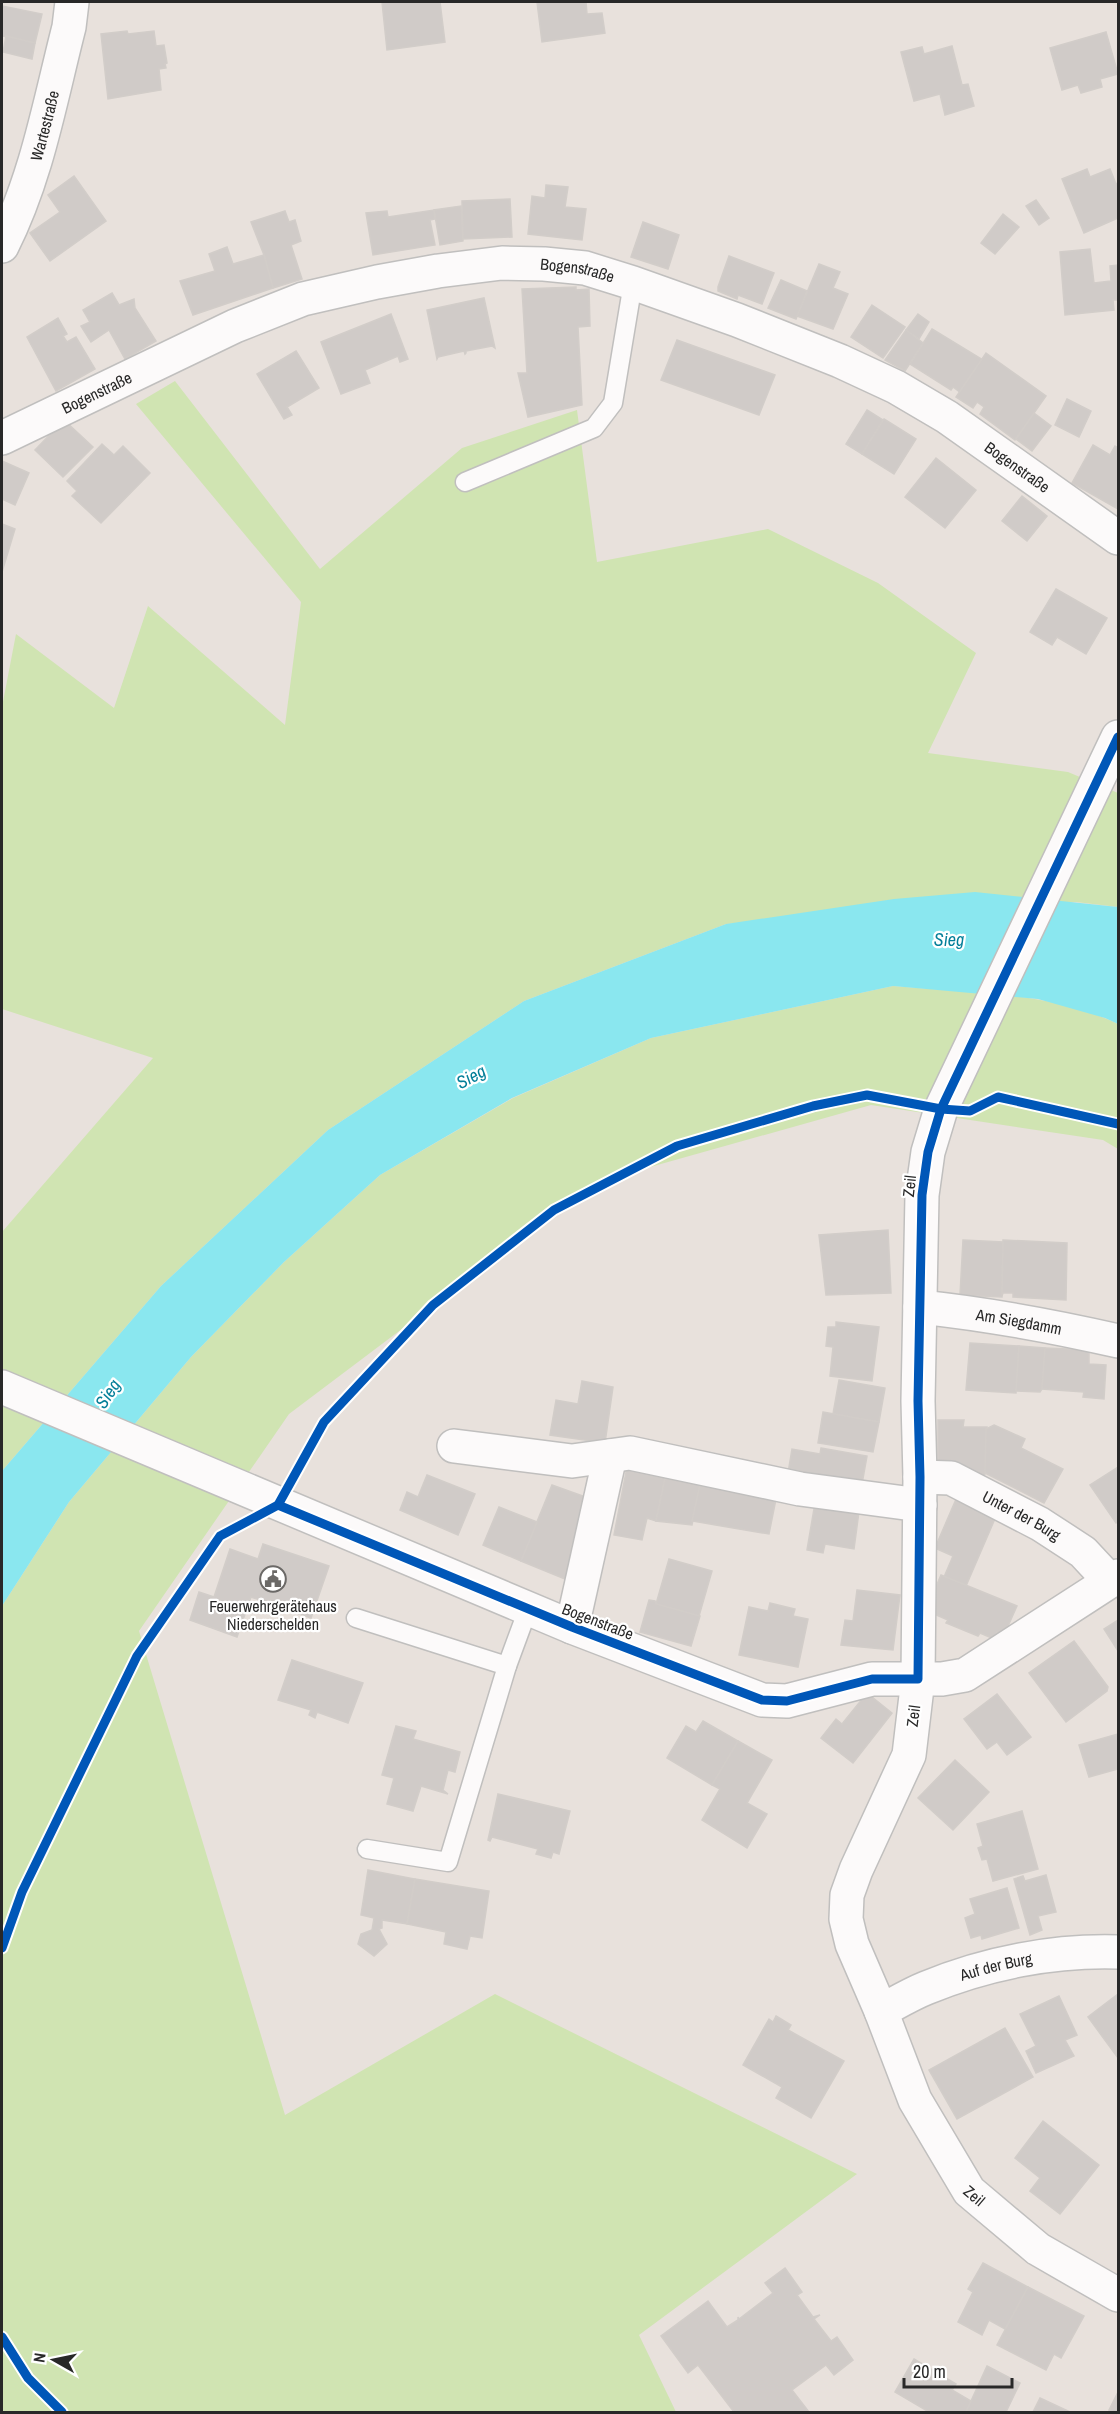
<svg xmlns="http://www.w3.org/2000/svg" width="1120" height="2414" font-family="'Archivo Narrow',sans-serif">
  <style>
    .green { fill: #d0e4b2 }
    .water { fill: #8ae7ef }
    .building { fill: #d0cbc8; stroke: #d2cdc9; stroke-width: 1.5 }
    .lines { fill: none; stroke-linecap: round; stroke-linejoin: round }
    .lane-casing { stroke: #c0bfbe; stroke-width: 21 }
    .street-casing { stroke: #c0bfbe; stroke-width: 36 }
    .lane { stroke: #fcfafa; stroke-width: 18 }
    .street { stroke: #fcfafa; stroke-width: 33 }
    .cycleway-casing { stroke: #fff; stroke-width: 13 }
    .cycleway { stroke: #0057b8; stroke-width: 9 }
    .labels { text-anchor: middle; stroke-width: 4.5; stroke-linejoin: round; paint-order: stroke }
    .street-label { font-size: 16px; fill: #282828; stroke: #fff }
    .poi-label { font-size: 16px; fill: #282828; stroke: #fff }
    .water-label { font-size: 18px; font-style: italic; fill: #047f99; stroke: #fff }
  </style>
  <rect width="100%" height="100%" fill="#e8e1dc"/>
  <g class="green">
    <path d="M175,381L320,569L462,448L577,410L597,562L768,529L878,583L976,653L928,753L1068,772L1118,793V907L1076,902L726,924L524,1001L328,1130L161,1286L2,1471V1232L153,1058L2,1009V707L16,634L114,708L148,606L285,725L301,602L136,404Z"/>
    <path d="M893,986C968,993 1049,991 1118,1024V1149L1103,1140L871,1105L597,1182L289,1414L139,1631L285,2115L495,1994L857,2174L639,2335L676,2412H2V1606L69,1502L191,1357L284,1262L380,1175L513,1098L651,1038Z"/>
  </g>
  <path class="water" d="M975,892L1118,907V1024L1105,1018L1038,999L893,986L651,1038L512,1098L380,1175L284,1262L191,1357L69,1502L2,1606V1471L161,1286L328,1130L524,1001L726,924L894,899Z"/>
  <g class="building">
    <path d="M382,2H440L445,42L387,50Z"/>
    <path d="M537,2H586L587,14L602,13L605,33L542,42Z"/>
    <path d="M2,6L42,14L35,43L2,36Z"/>
    <path d="M127,31L128,34L154,31L156,46L164,45L167,63L165,64L166,68L159,69L161,90L108,99L101,34Z"/>
    <path d="M1106,32L1118,74L1100,79L1102,87L1081,93L1078,85L1062,90L1050,48Z"/>
    <path d="M6,36L35,43L32,59L3,52Z"/>
    <path d="M952,46L962,85L968,84L974,106L945,115L940,94L914,101L901,52L922,47L924,54Z"/>
    <path d="M1087,169L1090,177L1110,169L1116,184L1118,183V218L1084,233L1062,179Z"/>
    <path d="M74,176L106,221L50,261L30,233L60,212L48,195Z"/>
    <path d="M546,185L568,187L565,207L586,209L582,240L528,234L532,196L545,198Z"/>
    <path d="M510,199L512,237L463,239L462,201Z"/>
    <path d="M1036,200L1049,218L1039,225L1026,206Z"/>
    <path d="M461,206L463,241L440,245L434,210Z"/>
    <path d="M434,210L435,219L430,220L435,245L373,255L366,213L387,211L388,217Z"/>
    <path d="M285,211L289,222L295,220L301,241L291,245L302,279L273,288L264,255L251,222Z"/>
    <path d="M1003,214L1019,227L995,254L981,243Z"/>
    <path d="M643,222L679,235L668,269L631,257Z"/>
    <path d="M227,247L233,264L264,255L273,288L193,315L180,281L215,271L209,254Z"/>
    <path d="M1090,249L1094,283L1111,281L1110,266L1118,265V300H1113L1114,310L1065,315L1060,252Z"/>
    <path d="M729,256L774,273L762,304L738,295L737,299L718,291V287Z"/>
    <path d="M819,264L840,272L833,288L848,294L833,329L797,316Z"/>
    <path d="M781,280L807,291L796,319L768,308Z"/>
    <path d="M576,287V290L589,289L590,326L578,327L582,405L528,417L518,373H527L522,289Z"/>
    <path d="M112,293L119,305L134,299L135,308L156,341L125,359L109,330L91,342L81,326L90,322L83,310Z"/>
    <path d="M484,298L495,348L492,346L466,351V353L465,354L464,351L438,357L437,359L427,310Z"/>
    <path d="M872,305L905,327L883,358L851,337Z"/>
    <path d="M391,314L408,359L400,362L398,356L365,370L370,383L341,394L321,342Z"/>
    <path d="M918,314L929,322L919,339L906,330Z"/>
    <path d="M58,318L67,334L63,336L67,342L76,337L95,369L56,391L27,337Z"/>
    <path d="M932,329L983,360L961,393L953,387L951,390L910,364Z"/>
    <path d="M906,330L923,343L905,371L885,360Z"/>
    <path d="M677,340L775,375L759,415L661,380Z"/>
    <path d="M296,351L319,388L287,407L292,415L284,419L257,374Z"/>
    <path d="M986,353L1046,396L1015,440L980,414L984,407L977,402L973,408L956,397Z"/>
    <path d="M1067,399L1091,411L1079,437L1055,425Z"/>
    <path d="M867,410L883,420L862,454L846,444Z"/>
    <path d="M1034,413L1051,426L1032,451L1016,439Z"/>
    <path d="M884,419L916,439L894,474L862,454Z"/>
    <path d="M64,420L93,447L63,477L35,450Z"/>
    <path d="M102,444L114,455L123,446L150,473L101,523L72,496L77,491L67,481Z"/>
    <path d="M1093,445L1110,455L1115,446L1118,448V509L1072,483Z"/>
    <path d="M936,458L976,490L945,528L905,497Z"/>
    <path d="M2,461L29,473L15,505L2,499Z"/>
    <path d="M1022,496L1047,516L1027,541L1002,521Z"/>
    <path d="M2,524L15,529L2,572Z"/>
    <path d="M1056,589L1107,618L1086,654L1057,637L1052,645L1030,632Z"/>
    <path d="M888,1230L891,1293L826,1295L819,1235Z"/>
    <path d="M963,1240L1003,1242L1002,1297L960,1295Z"/>
    <path d="M1003,1240L1067,1243L1066,1300L1013,1297V1293H1003L1002,1296Z"/>
    <path d="M836,1322L879,1327L872,1381L830,1376L833,1347L826,1346L828,1327H836Z"/>
    <path d="M970,1343L1019,1346L1016,1393L966,1390Z"/>
    <path d="M1019,1346L1045,1348L1042,1389L1040,1392L1016,1391Z"/>
    <path d="M1045,1348L1089,1350V1364L1106,1365L1104,1399L1083,1397L1084,1392L1042,1389Z"/>
    <path d="M839,1380L885,1388L879,1422L833,1414Z"/>
    <path d="M582,1381L613,1387L605,1443L550,1435L556,1400L578,1404Z"/>
    <path d="M823,1412L879,1422L873,1452L818,1443Z"/>
    <path d="M938,1420H964L963,1427H987V1470L984,1476H960L938,1467Z"/>
    <path d="M994,1425L1025,1439L1021,1448L1063,1469L1044,1503L985,1473L986,1429Z"/>
    <path d="M821,1448L867,1456L862,1484L787,1479L792,1449L820,1454Z"/>
    <path d="M627,1467L666,1474L656,1521L647,1518L642,1540L614,1535Z"/>
    <path d="M1118,1467V1520L1116,1523L1090,1485Z"/>
    <path d="M666,1474L701,1480L692,1525L656,1521Z"/>
    <path d="M427,1475L475,1494L458,1535L400,1510L407,1492L418,1497Z"/>
    <path d="M701,1480L777,1494L769,1534L692,1521Z"/>
    <path d="M552,1485L591,1499L571,1547L578,1550L565,1579L521,1561Z"/>
    <path d="M816,1497L860,1504L854,1549L825,1544L823,1553L807,1550Z"/>
    <path d="M957,1497L997,1514L966,1586L944,1577L953,1556L935,1548Z"/>
    <path d="M499,1507L537,1522L521,1561L483,1545Z"/>
    <path d="M263,1544L329,1566L311,1618L251,1597L237,1637L190,1620L199,1592L214,1597L230,1549L258,1559Z"/>
    <path d="M669,1559L712,1571L699,1616L656,1604Z"/>
    <path d="M941,1575L1017,1606L1004,1635L997,1632L994,1639L980,1633L978,1636L946,1623L948,1620L934,1614L932,1596Z"/>
    <path d="M857,1590L900,1595L893,1650L841,1645L845,1620L853,1621Z"/>
    <path d="M649,1600L655,1601L656,1604L700,1616L691,1646L640,1632Z"/>
    <path d="M770,1603L795,1609L793,1616L808,1619L798,1667L739,1655L749,1607L768,1611Z"/>
    <path d="M1118,1620V1651L1104,1629Z"/>
    <path d="M1074,1641L1108,1687L1107,1691L1066,1722L1029,1673Z"/>
    <path d="M292,1660L363,1683L348,1723L317,1712L315,1718L309,1715L311,1710L278,1700Z"/>
    <path d="M867,1693L892,1713L853,1763L821,1738L836,1719L842,1724Z"/>
    <path d="M997,1694L1031,1737L1007,1755L997,1742L987,1749L964,1719Z"/>
    <path d="M703,1721L738,1741L712,1785L667,1758L686,1726L696,1732Z"/>
    <path d="M396,1726L416,1731L413,1739L460,1752L455,1772L448,1770L443,1790L448,1794L421,1786L413,1811L387,1804L394,1778L382,1775Z"/>
    <path d="M1118,1734V1769L1089,1777L1079,1745Z"/>
    <path d="M738,1741L772,1760L747,1803L767,1814L747,1848L702,1820L720,1789L712,1785Z"/>
    <path d="M955,1760L989,1792L953,1830L918,1798Z"/>
    <path d="M498,1794L570,1811L559,1854L553,1852L551,1858L536,1854L538,1849L492,1837L490,1841L488,1840Z"/>
    <path d="M1022,1811L1038,1869L993,1881L987,1859L982,1860L978,1848L983,1846L977,1824Z"/>
    <path d="M368,1870L415,1879L407,1924L382,1920V1928L379,1929L387,1944L374,1956L358,1944L361,1934L372,1930L374,1918L361,1915Z"/>
    <path d="M1046,1875L1056,1912L1038,1916L1042,1930L1030,1935L1014,1879L1023,1876L1025,1881Z"/>
    <path d="M415,1879L489,1891L482,1938L470,1936L467,1949L444,1944L446,1932L407,1924Z"/>
    <path d="M1007,1888L1019,1928L982,1939L981,1935L971,1938L965,1918L975,1914L970,1899Z"/>
    <path d="M1118,1994V2058L1088,2017Z"/>
    <path d="M1059,1996L1077,2035L1065,2040L1074,2056L1036,2073L1026,2051L1036,2046L1020,2014Z"/>
    <path d="M776,2016L791,2025L788,2030L844,2061L811,2118L776,2098L782,2087L743,2065L769,2019L773,2022Z"/>
    <path d="M1005,2028L1033,2077L957,2119L929,2070Z"/>
    <path d="M1043,2121L1099,2165L1060,2214L1030,2191L1040,2178L1015,2158Z"/>
    <path d="M983,2263L1028,2287L1005,2329L989,2320L982,2335L958,2322L973,2292L968,2289Z"/>
    <path d="M785,2268L802,2292L797,2295L813,2317L820,2315L814,2319L831,2341L837,2337L853,2360L834,2375L826,2365L792,2390L809,2412H734L698,2365L688,2373L661,2336L708,2301L727,2327L738,2320V2317L739,2319L773,2293L765,2283Z"/>
    <path d="M1028,2287L1084,2316L1061,2358L1054,2354L1046,2370L997,2345Z"/>
    <path d="M914,2359L956,2384L952,2390L971,2401L966,2412H929L895,2392Z"/>
    <path d="M987,2366L1020,2383L1006,2412H966Z"/>
    <path d="M1118,2392V2412H1114L1109,2410Z"/>
    <path d="M1040,2398L1070,2412H1033Z"/>
  </g>
  <g class="lines">
    <g class="lane-casing">
      <g id="lane">
        <path d="M465,482L594,428L613,403L633,283"/>
        <path d="M356,1618L507,1666L528,1609"/>
        <path d="M367,1849L448,1862L507,1666"/>
      </g>
    </g>
    <g class="street-casing">
      <g id="street">
        <path id="s1" d="M2,246C37,177 50,101 69,27L72,2"/>
        <path id="s2" d="M2,438L235,326L303,299L377,282L438,271L502,263L544,264L585,268L633,283L737,320L840,361L896,387L947,417L1118,538"/>
        <path id="s3" d="M1118,737L941,1109L928,1152L922,1195L918,1401L920,1477L918,1679L909,1755L856,1870L847,1895L846,1919L852,1944L881,2011L915,2100L969,2191L1038,2249L1118,2295"/>
        <path id="s4" d="M920,1307C987,1314 1052,1326 1118,1341"/>
        <path d="M2,1387L572,1627L762,1700L787,1701L872,1679H942L965,1675L1118,1576"/>
        <path d="M454,1446L572,1461L630,1453L800,1489L920,1505"/>
        <path id="s5" d="M920,1477L951,1478L1040,1524L1083,1552L1110,1581"/>
        <path d="M572,1627L610,1456"/>
        <path id="s6" d="M881,2011C896,2003 911,1994 926,1988C986,1963 1054,1950 1118,1952"/>
      </g>
    </g>
    <use href="#lane" class="lane"/>
    <use href="#street" class="street"/>
    <g class="cycleway-casing">
      <g id="cycleway">
        <path d="M278,1505L572,1627L762,1700L787,1701L872,1679H918L920,1477L918,1401L922,1195L928,1152L941,1109L1118,737"/>
        <path d="M2,1948L22,1892L137,1656L220,1536L278,1505L324,1422L433,1305L554,1210L677,1146L813,1106L867,1095L941,1109L970,1111L998,1097L1118,1124"/>
        <path d="M2,2337L28,2378L62,2412"/>
      </g>
    </g>
    <use href="#cycleway" class="cycleway"/>
  </g>
  <defs>
    <g id="civic-ring" transform="scale(1.35)"><circle r="9.5" fill="#fff" stroke="#6b6967" stroke-width="1.5"/><path d="M-.6-6.5H3V-4.5H.6V-3L4-1V1h2V6H-6V1h2V-1L-.6-3ZM-1.2 2.5V6h2.4V2.5Z" fill="#6b6967"/></g>
  </defs>
  <g fill-rule="evenodd">
    <use href="#civic-ring" x="273" y="1579"/>
  </g>
  <g class="labels">
    <g class="street-label">
      <text dy="6" stroke="none"><textPath href="#s1" startOffset="128">Wartestraße</textPath></text>
      <text dy="6" stroke="none"><textPath href="#s2" startOffset="610">Bogenstraße</textPath></text>
      <text dy="6" stroke="none"><textPath href="#s2" startOffset="105">Bogenstraße</textPath></text>
      <text dy="6" stroke="none"><textPath href="#s2" startOffset="1096">Bogenstraße</textPath></text>
      <text transform="translate(909 1186) rotate(-84)" y="6">Zeil</text>
      <text dy="6" stroke="none"><textPath href="#s4" startOffset="100">Am Siegdamm</textPath></text>
      <text dy="6" stroke="none"><textPath href="#s5" startOffset="111">Unter der Burg</textPath></text>
      <text transform="translate(598 1621) rotate(21)" y="6">Bogenstraße</text>
      <text transform="translate(913 1716) rotate(-83)" y="6">Zeil</text>
      <text dy="6" stroke="none"><textPath href="#s6" startOffset="124">Auf der Burg</textPath></text>
      <text dy="6" stroke="none"><textPath href="#s3" startOffset="1545">Zeil</textPath></text>
    </g>
    <g class="poi-label">
      <text x="273" y="1612">Feuerwehrgerätehaus<tspan x="273" dy="18">Niederschelden</tspan></text>
    </g>
    <g class="water-label">
      <text x="949" y="946">Sieg</text>
      <text transform="translate(471 1077) rotate(-28)" y="6">Sieg</text>
      <text transform="translate(108 1394) rotate(-56)" y="6">Sieg</text>
    </g>
  </g>
  <rect width="1120" height="2414" fill="none" stroke="#282828" stroke-width="6"/>
  <g transform="translate(54 2360) rotate(279)" stroke="#ffffff" stroke-width="4.5" paint-order="stroke">
  <path d="M0-4.5L10 22L0 15L-10 22Z" fill="#282828"/>
  <text y="-9" font-size="16" font-weight="bold" text-anchor="middle" fill="#282828">N</text>
  </g>
  <path d="M904 2378v9h108v-9" fill="none" stroke="#282828" stroke-width="3"/>
  <text x="913" y="2378" font-size="18" fill="#282828" stroke="#ffffff" stroke-width="4.5" paint-order="stroke">20 m</text>
</svg>
